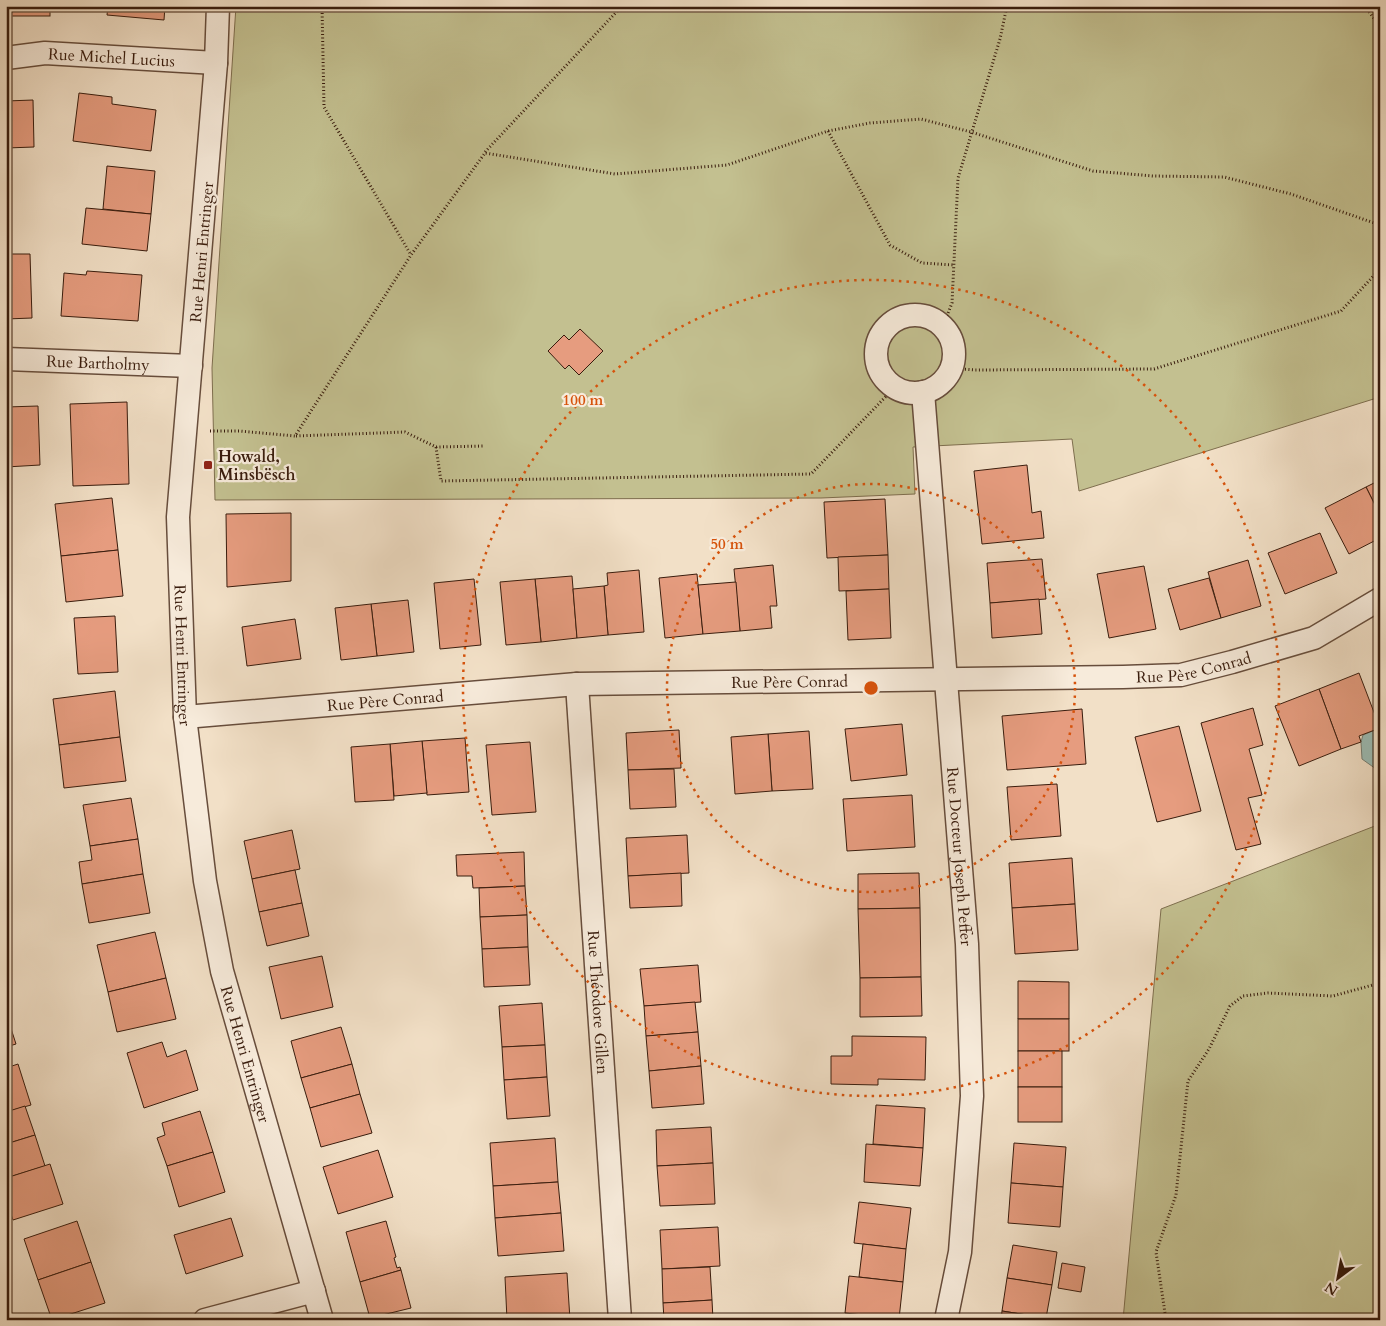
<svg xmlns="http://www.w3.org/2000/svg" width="1386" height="1326" font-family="Cardo,serif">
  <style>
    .green { fill: #c3c090; stroke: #7e6e4e }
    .water { fill: #9bbdb6; stroke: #747d72 }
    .building { fill: #e69c7f; stroke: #391c0d }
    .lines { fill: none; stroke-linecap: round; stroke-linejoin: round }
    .street-casing { stroke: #674d3c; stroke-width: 25 }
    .path { stroke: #391c0d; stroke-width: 3; stroke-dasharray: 1 2.5; stroke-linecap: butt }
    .street { stroke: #f7ebdb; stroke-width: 22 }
    .ring { fill: none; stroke: #d6530c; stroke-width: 2.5; stroke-dasharray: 2.5 5 }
    .poi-dot { fill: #8f2418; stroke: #f7ebdb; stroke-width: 2 }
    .labels { text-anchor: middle; stroke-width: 4.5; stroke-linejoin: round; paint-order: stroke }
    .street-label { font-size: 16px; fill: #391c0d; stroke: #f7ebdb }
    .poi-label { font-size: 16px; font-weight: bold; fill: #391c0d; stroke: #f7ebdb; text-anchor: start }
    .centre { fill: #d6530c; stroke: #f7ebdb; stroke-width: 2.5 }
    .ring-label { font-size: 15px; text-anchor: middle; font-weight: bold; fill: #d6530c; stroke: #f7ebdb; stroke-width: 4.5; stroke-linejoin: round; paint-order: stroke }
  </style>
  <rect width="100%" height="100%" fill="#f2e0c7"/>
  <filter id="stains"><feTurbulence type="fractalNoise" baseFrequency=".004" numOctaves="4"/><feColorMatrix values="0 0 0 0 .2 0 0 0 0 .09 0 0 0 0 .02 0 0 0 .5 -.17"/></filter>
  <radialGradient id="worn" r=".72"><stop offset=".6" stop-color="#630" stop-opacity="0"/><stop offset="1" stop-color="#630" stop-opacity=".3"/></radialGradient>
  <g class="green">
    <path d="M236,6H1380V397L1079,491L1072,439L913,447L915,494L821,498L215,500L212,368Z"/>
    <path d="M1380,824V1320H1123L1161,909Z"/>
  </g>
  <path class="water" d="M1380,728V769H1376L1362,759L1361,742L1363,735Z"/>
  <g class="building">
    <rect x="6" y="6" width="44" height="10"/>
    <path d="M108,6H165L164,20L107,15Z"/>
    <path d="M79,93L112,97V104L156,110L151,151L73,141Z"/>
    <path d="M33,100L34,147L6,148V101Z"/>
    <path d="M107,166L155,171L151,214L103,209Z"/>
    <path d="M86,208L151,214L147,251L82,244Z"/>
    <path d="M6,254H30L32,318L6,319Z"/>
    <path d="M87,271L142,275L138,321L61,316L64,273L86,275Z"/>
    <path d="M580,329L603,351L579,375L569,365L565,369L548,351L564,335L569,340Z"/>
    <path d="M127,402L129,484L73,486L70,404Z"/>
    <path d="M38,406L40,465L6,467V407Z"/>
    <path d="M1027,465L1032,513L1041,511L1044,538L982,544L974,471Z"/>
    <path d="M1380,480V515L1366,487Z"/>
    <path d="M1366,487L1380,515V538L1349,554L1325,508Z"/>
    <path d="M112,498L118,550L61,556L55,504Z"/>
    <path d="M885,499L888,555L827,558L824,502Z"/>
    <path d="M291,513V581L227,587L226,514Z"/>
    <path d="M1320,533L1337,573L1285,594L1268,553Z"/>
    <path d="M118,550L123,596L66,602L61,556Z"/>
    <path d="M888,555L889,589L839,591L838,557Z"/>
    <path d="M1042,559L1046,599L990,603L987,563Z"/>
    <path d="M1248,560L1261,606L1221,618L1208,572Z"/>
    <path d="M773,565L777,606H770L772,628L740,631L734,569Z"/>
    <path d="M1144,566L1156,629L1109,638L1097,574Z"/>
    <path d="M639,570L644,632L608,635L604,586L608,585L607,573Z"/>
    <path d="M697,574L703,634L665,638L659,578Z"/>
    <path d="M572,576L577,638L541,642L535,579Z"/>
    <path d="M1209,578L1221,618L1180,630L1168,589Z"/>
    <path d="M474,579L481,645L440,649L434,583Z"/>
    <path d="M535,579L541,642L506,645L500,582Z"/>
    <path d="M736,582L740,631L703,634L698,585Z"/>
    <path d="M604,586L608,635L577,638L573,589Z"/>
    <path d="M889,589L891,638L848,640L846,591Z"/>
    <path d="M1039,599L1042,634L992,638L990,603Z"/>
    <path d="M408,600L414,652L377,656L371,604Z"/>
    <path d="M371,604L377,656L341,660L335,608Z"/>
    <path d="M115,616L118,672L78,674L74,618Z"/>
    <path d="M295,619L301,659L247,666L242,627Z"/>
    <path d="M1359,673L1380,728L1359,736L1361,742L1341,749L1319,689Z"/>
    <path d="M1319,689L1341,749L1299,766L1275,706Z"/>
    <path d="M115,691L120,737L59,745L53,699Z"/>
    <path d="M1253,708L1263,745L1249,749L1262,795L1248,798L1261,844L1236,850L1201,723Z"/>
    <path d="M1082,709L1086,764L1007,770L1002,716Z"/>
    <path d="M902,724L907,775L851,781L845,729Z"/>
    <path d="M1179,726L1201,811L1157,822L1135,737Z"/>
    <path d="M679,730L681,768L628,770L626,733Z"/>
    <path d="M809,731L813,789L772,791L768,734Z"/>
    <path d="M768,734L772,791L735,794L731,737Z"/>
    <path d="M120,737L126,781L64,788L59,745Z"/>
    <path d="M465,738L469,792L427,795L422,741Z"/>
    <path d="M422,741L427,793L394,796L390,744Z"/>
    <path d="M530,742L536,812L492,815L486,745Z"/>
    <path d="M390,744L394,800L355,802L351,747Z"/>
    <path d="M674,769L676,807L630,809L628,770Z"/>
    <path d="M1057,784L1061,836L1011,840L1007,787Z"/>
    <path d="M912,795L915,847L847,851L843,799Z"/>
    <path d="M131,798L138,839L90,846L83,805Z"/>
    <path d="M292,830L300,869L252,879L244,841Z"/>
    <path d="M687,835L689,873L628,876L626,838Z"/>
    <path d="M138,839L143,874L82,884L79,862L92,860L90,846Z"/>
    <path d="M524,852L525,886L473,888L472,876H457L456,855Z"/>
    <path d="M1072,858L1075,904L1012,908L1009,863Z"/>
    <path d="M295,870L302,903L259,912L252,879Z"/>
    <path d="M681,873L682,906L630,908L628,876Z"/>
    <path d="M919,873L920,908L858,909V874Z"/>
    <path d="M143,874L150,913L89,923L82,884Z"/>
    <path d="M525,886L527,915L480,917L479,888Z"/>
    <path d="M302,903L309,936L267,946L259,912Z"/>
    <path d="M1075,904L1078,950L1015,954L1012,908Z"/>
    <path d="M920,908L921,977L860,978L858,909Z"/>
    <path d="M527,915L528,947L482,949L480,917Z"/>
    <path d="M155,932L166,978L108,992L97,945Z"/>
    <path d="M528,947L530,985L484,987L482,949Z"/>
    <path d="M322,956L333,1007L281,1019L269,967Z"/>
    <path d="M698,965L701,1002L644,1006L640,969Z"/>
    <path d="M921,977L922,1016L860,1017V978Z"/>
    <path d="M166,978L176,1019L117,1032L108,992Z"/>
    <path d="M1018,981L1069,982V1019H1018Z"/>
    <path d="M695,1002L698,1032L646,1036L644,1006Z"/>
    <path d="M542,1003L545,1045L502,1047L499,1006Z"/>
    <path d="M6,1013L16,1044L6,1047Z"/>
    <rect x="1018" y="1019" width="51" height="32"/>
    <path d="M341,1027L352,1064L301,1078L291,1041Z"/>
    <path d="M698,1032L701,1066L649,1071L646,1036Z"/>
    <path d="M852,1036L926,1037L925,1080L878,1079V1085L831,1084V1056H852Z"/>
    <path d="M162,1042L167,1057L186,1050L198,1090L144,1108L127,1053Z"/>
    <path d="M545,1045L547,1077L504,1080L502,1047Z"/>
    <rect x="1018" y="1051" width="44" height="36"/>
    <path d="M18,1064L31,1105L6,1112V1068Z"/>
    <path d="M352,1064L360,1094L310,1108L301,1078Z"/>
    <path d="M701,1066L704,1104L652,1108L649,1071Z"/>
    <path d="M547,1077L550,1116L507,1119L504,1080Z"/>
    <rect x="1018" y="1087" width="44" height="35"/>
    <path d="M360,1094L372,1133L321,1147L310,1108Z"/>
    <path d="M876,1105L925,1108L923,1148L873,1144Z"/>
    <path d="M25,1106L35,1135L6,1144V1112Z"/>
    <path d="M200,1111L213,1152L167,1166L157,1138L165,1135L162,1123Z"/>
    <path d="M711,1127L713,1163L657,1166L656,1130Z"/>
    <path d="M35,1135L45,1166L6,1178V1144Z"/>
    <path d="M555,1138L558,1182L493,1186L490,1143Z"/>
    <path d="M1014,1143L1066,1147L1063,1187L1011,1183Z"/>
    <path d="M866,1144L923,1148L920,1186L864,1182Z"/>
    <path d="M378,1150L393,1197L338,1214L323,1167Z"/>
    <path d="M213,1152L225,1192L179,1207L167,1166Z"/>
    <path d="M713,1163L715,1204L660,1206L657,1166Z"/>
    <path d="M50,1164L63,1204L13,1220L6,1200V1178Z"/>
    <path d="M558,1182L561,1213L495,1218L493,1186Z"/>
    <path d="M1011,1183L1063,1187L1060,1227L1008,1223Z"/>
    <path d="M859,1202L911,1208L906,1249L854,1243Z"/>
    <path d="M561,1213L564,1251L498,1256L495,1218Z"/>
    <path d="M231,1218L243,1256L186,1274L174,1235Z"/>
    <path d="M77,1221L91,1262L38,1280L24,1239Z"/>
    <path d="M386,1221L396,1257L394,1258L397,1268L400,1267L401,1270L360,1282L346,1232Z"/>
    <path d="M718,1227L720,1266L662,1269L660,1230Z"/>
    <path d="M863,1244L906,1249L903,1282L859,1277Z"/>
    <path d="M1013,1245L1057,1252L1052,1285L1007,1278Z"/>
    <path d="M91,1262L105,1303L52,1320L38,1280Z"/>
    <path d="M1062,1263L1085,1267L1081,1292L1058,1288Z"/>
    <path d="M710,1267L712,1300L663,1303L662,1269Z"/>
    <path d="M401,1270L411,1308L370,1318L360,1282Z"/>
    <path d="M567,1273L570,1320H507L505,1277Z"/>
    <path d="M849,1276L903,1282L899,1319L845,1313Z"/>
    <path d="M1007,1278L1052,1285L1046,1318L1002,1311Z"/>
    <path d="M712,1300L713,1320H664L663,1303Z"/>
    <path d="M1002,1311L1046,1318L1056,1320H1001Z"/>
  </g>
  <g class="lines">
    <g class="street-casing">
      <g id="street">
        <path id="s1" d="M218,6L216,63L178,517L185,717L205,881L222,971L322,1320"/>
        <path id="s2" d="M6,58L45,53L216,63"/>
        <circle cx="915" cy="354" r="39"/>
        <path id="s3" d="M6,359L191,366"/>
        <path id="s4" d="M923,392L967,944L972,1096L960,1252L946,1320"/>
        <path id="s5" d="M577,684L620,1320"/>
        <path id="s6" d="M185,717L577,684L1123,677L1181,675L1232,662L1314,638L1380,599"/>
        <path d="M205,1320L314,1291"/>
      </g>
    </g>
    <g class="path">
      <path d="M322,6L324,107L411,255"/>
      <path d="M1365,6L1380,27"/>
      <path d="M828,131L890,245L922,263L954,265"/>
      <path d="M485,152L622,6"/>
      <path d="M943,326L952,303L958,178L1000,39L1007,6"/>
      <path d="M951,368L975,370L1154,369L1341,311L1380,269"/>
      <path d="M210,431H239L295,436L411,255L485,153L615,174L727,165L828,131L870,123L921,119L971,132L1093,171L1153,176L1224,177L1291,194L1380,225"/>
      <path d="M296,436L405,432L436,447L485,446"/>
      <path d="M436,447L441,481L811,474L895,387"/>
      <path d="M1166,1320L1156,1252L1176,1195L1188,1081L1209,1049L1230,1006L1243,996L1268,993L1333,996L1380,983"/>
      <path d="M1376,1320L1380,1299"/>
    </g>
    <use href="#street" class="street"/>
  </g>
  <g class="ring">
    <circle cx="871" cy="688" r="204"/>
    <circle cx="871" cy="688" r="408"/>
  </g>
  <rect class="poi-dot" x="203" y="460" width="10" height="10" rx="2.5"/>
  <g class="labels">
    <g class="street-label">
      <text dy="6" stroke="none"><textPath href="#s2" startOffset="106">Rue Michel Lucius</textPath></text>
      <text transform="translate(201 252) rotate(-85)" y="6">Rue Henri Entringer</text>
      <text dy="6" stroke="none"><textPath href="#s3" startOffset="92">Rue Bartholmy</textPath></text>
      <text dy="6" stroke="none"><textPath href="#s1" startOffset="651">Rue Henri Entringer</textPath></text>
      <text dy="6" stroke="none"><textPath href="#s6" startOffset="1011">Rue Père Conrad</textPath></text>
      <text dy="6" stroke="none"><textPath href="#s6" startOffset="606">Rue Père Conrad</textPath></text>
      <text dy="6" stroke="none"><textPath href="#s6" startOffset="201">Rue Père Conrad</textPath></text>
      <text dy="6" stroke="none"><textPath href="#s4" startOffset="466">Rue Docteur Joseph Peffer</textPath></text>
      <text dy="6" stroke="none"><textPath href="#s5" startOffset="319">Rue Théodore Gillen</textPath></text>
      <text dy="6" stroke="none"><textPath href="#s1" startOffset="1056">Rue Henri Entringer</textPath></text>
    </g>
    <g class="poi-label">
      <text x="218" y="462">Howald,<tspan x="218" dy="18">Minsbësch</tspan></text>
    </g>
  </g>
  <circle cx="871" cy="688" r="8" class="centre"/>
  <g class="ring-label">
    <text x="583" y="405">100 m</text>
    <text x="727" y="549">50 m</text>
  </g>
  <rect width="1386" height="1326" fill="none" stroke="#f2e0c7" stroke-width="25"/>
  <rect x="8" y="8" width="1371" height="1311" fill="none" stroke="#391c0d" stroke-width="2.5"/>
  <rect x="12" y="12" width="1361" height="1301" fill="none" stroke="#391c0d"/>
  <g transform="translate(1338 1278) rotate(212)" stroke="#f7ebdb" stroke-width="4" paint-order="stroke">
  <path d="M0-4L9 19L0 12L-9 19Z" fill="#391c0d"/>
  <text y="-8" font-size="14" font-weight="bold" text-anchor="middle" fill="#391c0d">N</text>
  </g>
  <rect width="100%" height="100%" filter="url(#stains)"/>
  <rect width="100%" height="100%" fill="url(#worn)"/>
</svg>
